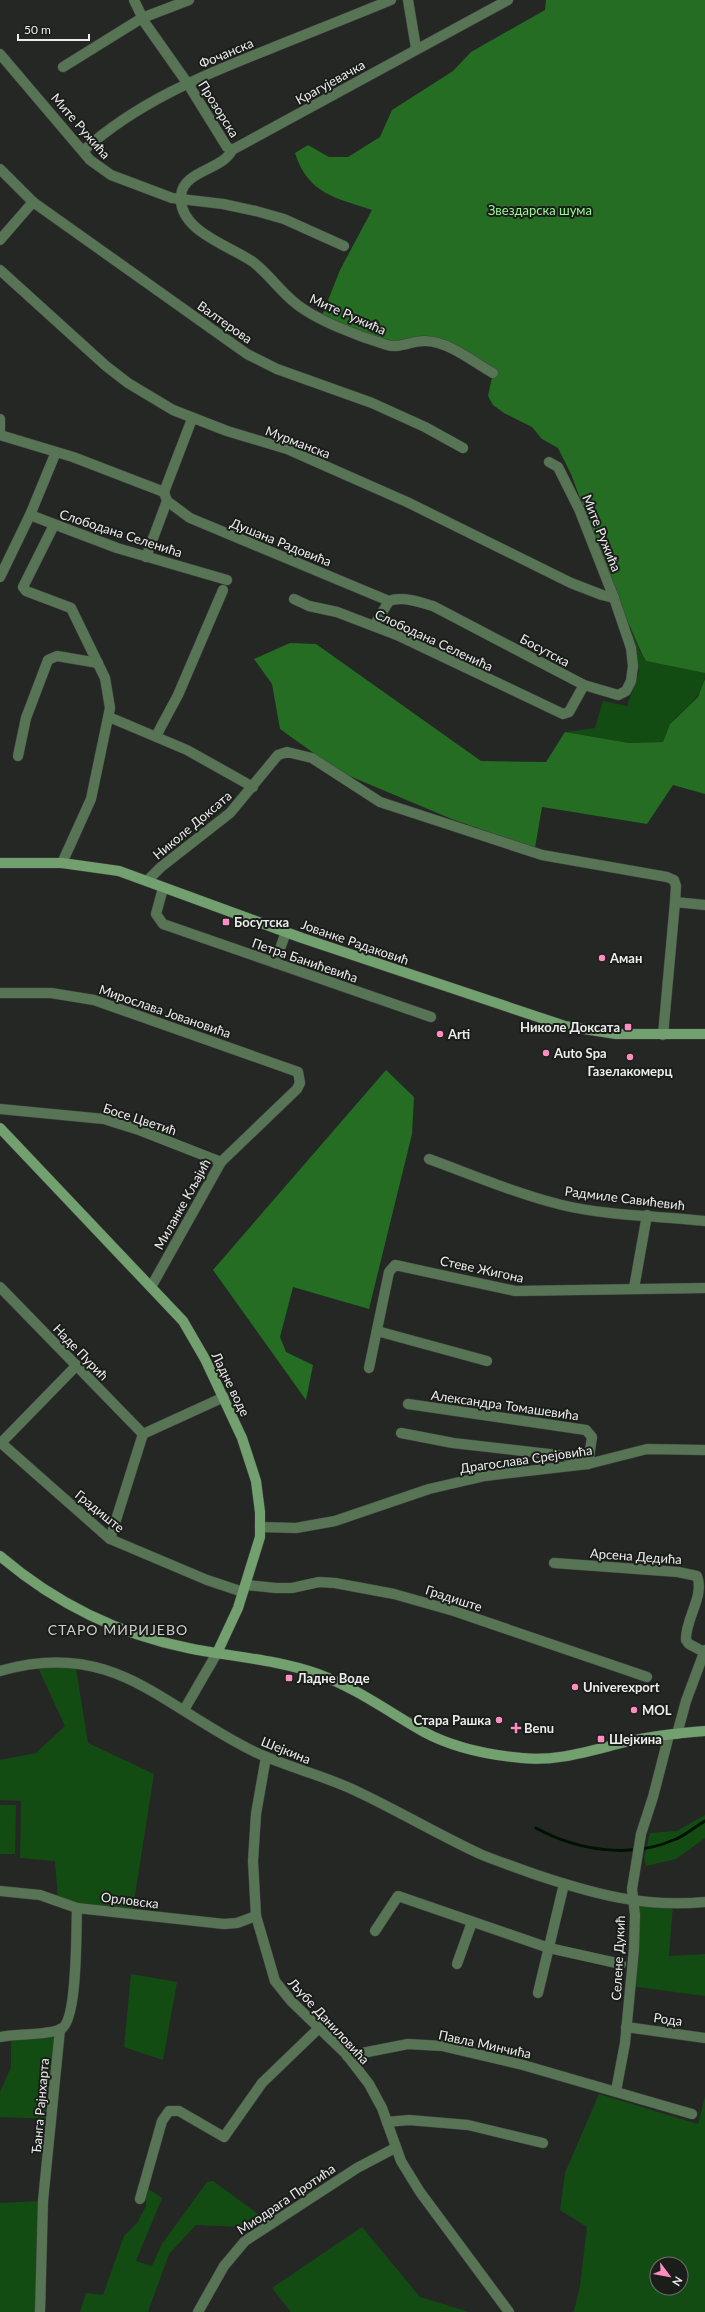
<svg xmlns="http://www.w3.org/2000/svg" width="705" height="2312" font-family="Lato,sans-serif">
  <style>
    .green { fill: #134c13; fill-rule: evenodd }
    .forest { fill: #246d23 }
    .lines { fill: none; stroke-linecap: round; stroke-linejoin: round }
    .stream { stroke: #001200; stroke-width: 3 }
    .street-casing { stroke: #414341; stroke-width: 11 }
    .secondary-casing { stroke: #414341; stroke-width: 11 }
    .street { stroke: #577455; stroke-width: 10 }
    .secondary { stroke: #72a16f; stroke-width: 10 }
    .poi-dot { fill: #fd8ebf; stroke: #1b1d1b; stroke-width: 1.5 }
    .labels { text-anchor: middle; stroke-width: 4; stroke-linejoin: round; paint-order: stroke }
    .street-label { font-size: 13px; fill: #ebeceb; stroke: #1b1d1b }
    .park-label { font-size: 13px; fill: #99f794; stroke: #1b1d1b }
    .poi-label { font-size: 13px; font-weight: bold; fill: #ebeceb; stroke: #1b1d1b; text-anchor: start }
    .neighbourhood-label { font-size: 14px; letter-spacing: 1px; fill: #cccecc; stroke: #1b1d1b }
  </style>
  <rect width="100%" height="100%" fill="#252725"/>
  <g class="green">
    <path d="M631,627L639,650L646,661L705,673C705,697 685,706 672,722C667,727 666,736 663,742L629,743L565,732L595,728L603,701L627,706L639,672Z"/>
    <path d="M75,1662L88,1743L154,1774L132,1914L58,1901L55,1861L20,1858L21,1801L0,1800V1760L36,1753L65,1726L36,1663Z"/>
    <path d="M0,1805H16L15,1854H0Z"/>
    <path d="M705,1815V1838L676,1859L646,1866L644,1858L650,1833L677,1831Z"/>
    <path d="M632,1902L673,1904L669,1956L705,1954V1996L630,1986Z"/>
    <path d="M131,1974L177,1982L163,2060L124,2047Z"/>
    <path d="M60,2029L51,2119L0,2117V2092L11,2067V2035Z"/>
    <path d="M599,2094L698,2124L705,2096V2312H572L574,2311L580,2286L587,2227L560,2210L565,2173ZM657,2264H681V2288H657Z"/>
    <path d="M213,2181L258,2214L246,2227L196,2225L169,2254L148,2312H80L86,2293L103,2295L124,2236L137,2223L146,2206L144,2186L162,2198L136,2261L152,2266L162,2244L207,2182Z"/>
    <path d="M43,2201L40,2312H0V2203Z"/>
    <path d="M362,2227L420,2297L469,2312H291L272,2288Z"/>
  </g>
  <g class="forest">
    <path d="M546,0H705V673L646,661C637,646 633,629 623,614L571,474L558,448L542,439L532,427L504,413L493,405L488,396L493,373L434,342L398,347L321,318L340,270L372,210C336,198 308,194 295,153L308,145L329,157H348L380,137L392,110L453,71L471,52L545,10Z"/>
    <path d="M290,643L316,644L481,761L546,762L565,732L629,743L663,742L670,724L698,697L705,679V794L673,785L647,824L542,807L535,848L454,820L340,772L280,729L272,684L254,659Z"/>
    <path d="M386,1070L414,1097L412,1134L369,1309L293,1287L280,1337L286,1352L313,1365L306,1400L213,1270Z"/>
  </g>
  <g class="lines">
    <path class="stream" d="M536,1828C578,1851 632,1859 676,1839C686,1835 696,1826 705,1821"/>
    <g class="street-casing">
      <g id="street">
        <path d="M134,0L145,23L188,84L227,147L232,150"/>
        <path d="M408,0L416,48"/>
        <path d="M0,54L90,160L111,175L172,198L223,204L256,211L284,219L344,246"/>
        <path d="M63,67L142,18L189,0"/>
        <path d="M83,151C136,103 201,76 267,50C309,33 350,17 391,0"/>
        <path d="M0,169L33,202L247,354L277,369L372,403L425,427L463,448"/>
        <path d="M0,240L33,202"/>
        <path d="M0,270L106,366L128,383L173,410L227,431L287,449L407,502L571,583L602,595L614,598"/>
        <path d="M493,373C473,362 450,342 426,341C412,340 401,349 387,345C360,337 315,320 294,302C279,290 268,273 253,262C231,246 177,231 181,195C184,170 223,170 232,150L508,0"/>
        <path d="M0,419V432"/>
        <path d="M0,435L73,457L164,492"/>
        <path d="M164,492L167,501L190,518L389,601"/>
        <path d="M164,492L192,419"/>
        <path d="M30,515L117,548L227,580"/>
        <path d="M54,525L23,587L26,591L71,608L105,678L110,708L91,799L62,863"/>
        <path d="M146,557L167,501"/>
        <path d="M0,577L30,515L56,452"/>
        <path d="M294,599L309,606L337,612L397,635L563,714L569,712L584,685"/>
        <path d="M374,626L389,601C402,596 420,602 433,606L584,685L618,695L626,691L631,681L633,666L631,648L614,598L579,509L558,467L549,462"/>
        <path d="M109,717L187,750L253,787"/>
        <path d="M156,736L178,695L223,590"/>
        <path d="M18,756L26,718L48,660L57,656L98,663"/>
        <path d="M147,881L161,867L230,813L278,755L287,752L312,758L380,802L542,855L667,877L674,880L676,886L675,902L705,905"/>
        <path d="M163,888L156,914L163,924L431,1017"/>
        <path d="M275,963L286,932"/>
        <path d="M0,993H51L94,1000L298,1072L300,1083L297,1089L221,1162L151,1287"/>
        <path d="M663,1035L675,902"/>
        <path d="M0,1109L104,1119L139,1130L221,1162"/>
        <path d="M429,1159C473,1175 517,1194 562,1205C608,1216 658,1216 705,1221"/>
        <path d="M0,1287L143,1434"/>
        <path d="M634,1288L647,1215"/>
        <path d="M377,1331L487,1361"/>
        <path d="M369,1368L389,1272L395,1265L515,1291L705,1288"/>
        <path d="M401,1433L453,1443L566,1456L588,1464L592,1437L586,1430L408,1404"/>
        <path d="M0,1442L110,1539L207,1580L243,1592"/>
        <path d="M1,1443L77,1365"/>
        <path d="M260,1527L296,1528L335,1521L429,1489L485,1476L588,1464L647,1449L705,1450"/>
        <path d="M110,1539L143,1434L224,1397"/>
        <path d="M554,1563L678,1572L697,1576C705,1596 685,1619 686,1640L689,1644L704,1652"/>
        <path d="M246,1585L276,1588H292L319,1582L335,1583L394,1594L454,1611L647,1677"/>
        <path d="M0,1671C114,1638 162,1707 255,1752C287,1767 322,1775 354,1790C397,1810 437,1834 480,1854C499,1862 518,1868 537,1875C594,1894 645,1908 705,1902"/>
        <path d="M184,1710L217,1653"/>
        <path d="M677,1734L686,1701L705,1650"/>
        <path d="M266,1757L256,1814L253,1861L256,1916L275,1981L291,2001L346,2054L369,2084L382,2108L401,2161L420,2192L509,2312"/>
        <path d="M0,1891L40,1895L77,1908L224,1924L237,1923L256,1916"/>
        <path d="M375,1931L398,1896L549,1948L621,1964"/>
        <path d="M457,1964L472,1922"/>
        <path d="M538,1993L564,1884"/>
        <path d="M626,2027L705,2038"/>
        <path d="M0,2037C18,2033 45,2036 61,2029C78,2021 76,1928 77,1908"/>
        <path d="M347,2056L408,2044L442,2046L523,2065L692,2114"/>
        <path d="M616,2091L625,2043L634,1949L635,1915L632,1889L641,1834L653,1797L669,1735"/>
        <path d="M387,2122L409,2120L468,2125L543,2143"/>
        <path d="M140,2199L162,2121L169,2111H179L224,2137L262,2083L319,2028"/>
        <path d="M40,2312L43,2201L60,2029"/>
        <path d="M198,2312L224,2266L245,2241L357,2168L395,2148"/>
      </g>
    </g>
    <g class="secondary-casing">
      <g id="secondary">
        <path d="M0,863H62L119,871L302,938L565,1026L616,1034H705"/>
        <path d="M0,1128L183,1321L205,1359L242,1438L256,1481L260,1512V1537L238,1608L217,1653"/>
        <path d="M0,1556C54,1602 118,1634 188,1648C232,1657 275,1659 318,1674C356,1688 389,1712 424,1732C454,1748 488,1755 522,1758C557,1762 592,1750 626,1742C652,1736 679,1733 705,1731"/>
      </g>
    </g>
    <use href="#street" class="street"/>
    <use href="#secondary" class="secondary"/>
  </g>
  <g class="poi-dot">
    <rect x="222" y="918" width="8" height="8" rx="2"/>
    <circle cx="602" cy="958" r="4"/>
    <rect x="624" y="1023" width="8" height="8" rx="2"/>
    <circle cx="440" cy="1034" r="4"/>
    <circle cx="546" cy="1053" r="4"/>
    <circle cx="630" cy="1057" r="4"/>
    <rect x="285" y="1674" width="8" height="8" rx="2"/>
    <circle cx="575" cy="1687" r="4"/>
    <circle cx="634" cy="1710" r="4"/>
    <circle cx="499" cy="1720" r="4"/>
    <path d="M514 1722h4v4h4v4h-4v4h-4v-4h-4v-4h4z"/>
    <rect x="597" y="1735" width="8" height="8" rx="2"/>
  </g>
  <g class="labels">
    <g class="street-label">
      <text transform="translate(226 53) rotate(-23)" y="5">Фочанска</text>
      <text transform="translate(330 82) rotate(-29)" y="5">Крагујевачка</text>
      <text transform="translate(219 109) rotate(58)" y="5">Прозорска</text>
      <text transform="translate(81 126) rotate(49)" y="5">Мите Ружића</text>
      <text transform="translate(348 314) rotate(24)" y="5">Мите Ружића</text>
      <text transform="translate(225 322) rotate(35)" y="5">Валтерова</text>
      <text transform="translate(298 442) rotate(21)" y="5">Мурманска</text>
      <text transform="translate(121 533) rotate(18)" y="5">Слободана Селенића</text>
      <text transform="translate(602 533) rotate(68)" y="5">Мите Ружића</text>
      <text transform="translate(281 542) rotate(22)" y="5">Душана Радовића</text>
      <text transform="translate(434 640) rotate(25)" y="5">Слободана Селенића</text>
      <text transform="translate(545 650) rotate(28)" y="5">Босутска</text>
      <text transform="translate(192 825) rotate(-40)" y="5">Николе Доксата</text>
      <text transform="translate(355 942) rotate(19)" y="5">Јованке Радаковић</text>
      <text transform="translate(305 960) rotate(19)" y="5">Петра Банићевића</text>
      <text transform="translate(165 1011) rotate(19)" y="5">Мирослава Јовановића</text>
      <text transform="translate(140 1119) rotate(18)" y="5">Босе Цветић</text>
      <text transform="translate(625 1198) rotate(7)" y="5">Радмиле Савићевић</text>
      <text transform="translate(182 1204) rotate(-61)" y="5">Миланке Кљајић</text>
      <text transform="translate(482 1269) rotate(12)" y="5">Стеве Жигона</text>
      <text transform="translate(81 1352) rotate(46)" y="5">Наде Пурић</text>
      <text transform="translate(231 1384) rotate(64)" y="5">Ладне воде</text>
      <text transform="translate(505 1405) rotate(8)" y="5">Александра Томашевића</text>
      <text transform="translate(526 1459) rotate(-8)" y="5">Драгослава Срејовића</text>
      <text transform="translate(100 1511) rotate(39)" y="5">Градиште</text>
      <text transform="translate(636 1556) rotate(4)" y="5">Арсена Дедића</text>
      <text transform="translate(454 1598) rotate(18)" y="5">Градиште</text>
      <text transform="translate(286 1750) rotate(22)" y="5">Шејкина</text>
      <text transform="translate(130 1900) rotate(7)" y="5">Орловска</text>
      <text transform="translate(618 1958) rotate(-87)" y="5">Селене Дукић</text>
      <text transform="translate(668 2019) rotate(8)" y="5">Рода</text>
      <text transform="translate(329 2021) rotate(47)" y="5">Љубе Даниловића</text>
      <text transform="translate(485 2044) rotate(12)" y="5">Павла Минчића</text>
      <text transform="translate(40 2106) rotate(-85)" y="5">Ђанга Рајнхарта</text>
      <text transform="translate(286 2199) rotate(-34)" y="5">Миодрага Протића</text>
    </g>
    <g class="park-label">
      <text x="540" y="215">Звездарска шума</text>
    </g>
    <g class="poi-label">
      <text x="234" y="927">Босутска</text>
      <text x="610" y="963">Аман</text>
      <text x="620" y="1032" text-anchor="end">Николе Доксата</text>
      <text x="448" y="1039">Arti</text>
      <text x="554" y="1058">Auto Spa</text>
      <text x="630" y="1076" text-anchor="middle">Газелакомерц</text>
      <text x="297" y="1683">Ладне Воде</text>
      <text x="583" y="1692">Univerexport</text>
      <text x="642" y="1715">MOL</text>
      <text x="491" y="1725" text-anchor="end">Стара Рашка</text>
      <text x="524" y="1733">Benu</text>
      <text x="609" y="1744">Шејкина</text>
    </g>
    <g class="neighbourhood-label">
      <text x="118" y="1635">СТАРО МИРИЈЕВО</text>
    </g>
  </g>
  <g transform="translate(669 2276) rotate(122)"><circle r="19" fill="#1b1d1b" stroke="#6e706e"/>
  <path d="M0-3L7 15L0 10L-7 15Z" fill="#fd8ebf"/>
  <text y="-6" font-size="11" font-weight="bold" text-anchor="middle" fill="#ebeceb">N</text>
  </g>
  <path d="M18 34v6h71v-6" fill="none" stroke="#ebeceb" stroke-width="2"/>
  <text x="24" y="34" font-size="12" fill="#ebeceb" stroke="#1b1d1b" stroke-width="3" paint-order="stroke">50 m</text>
</svg>
